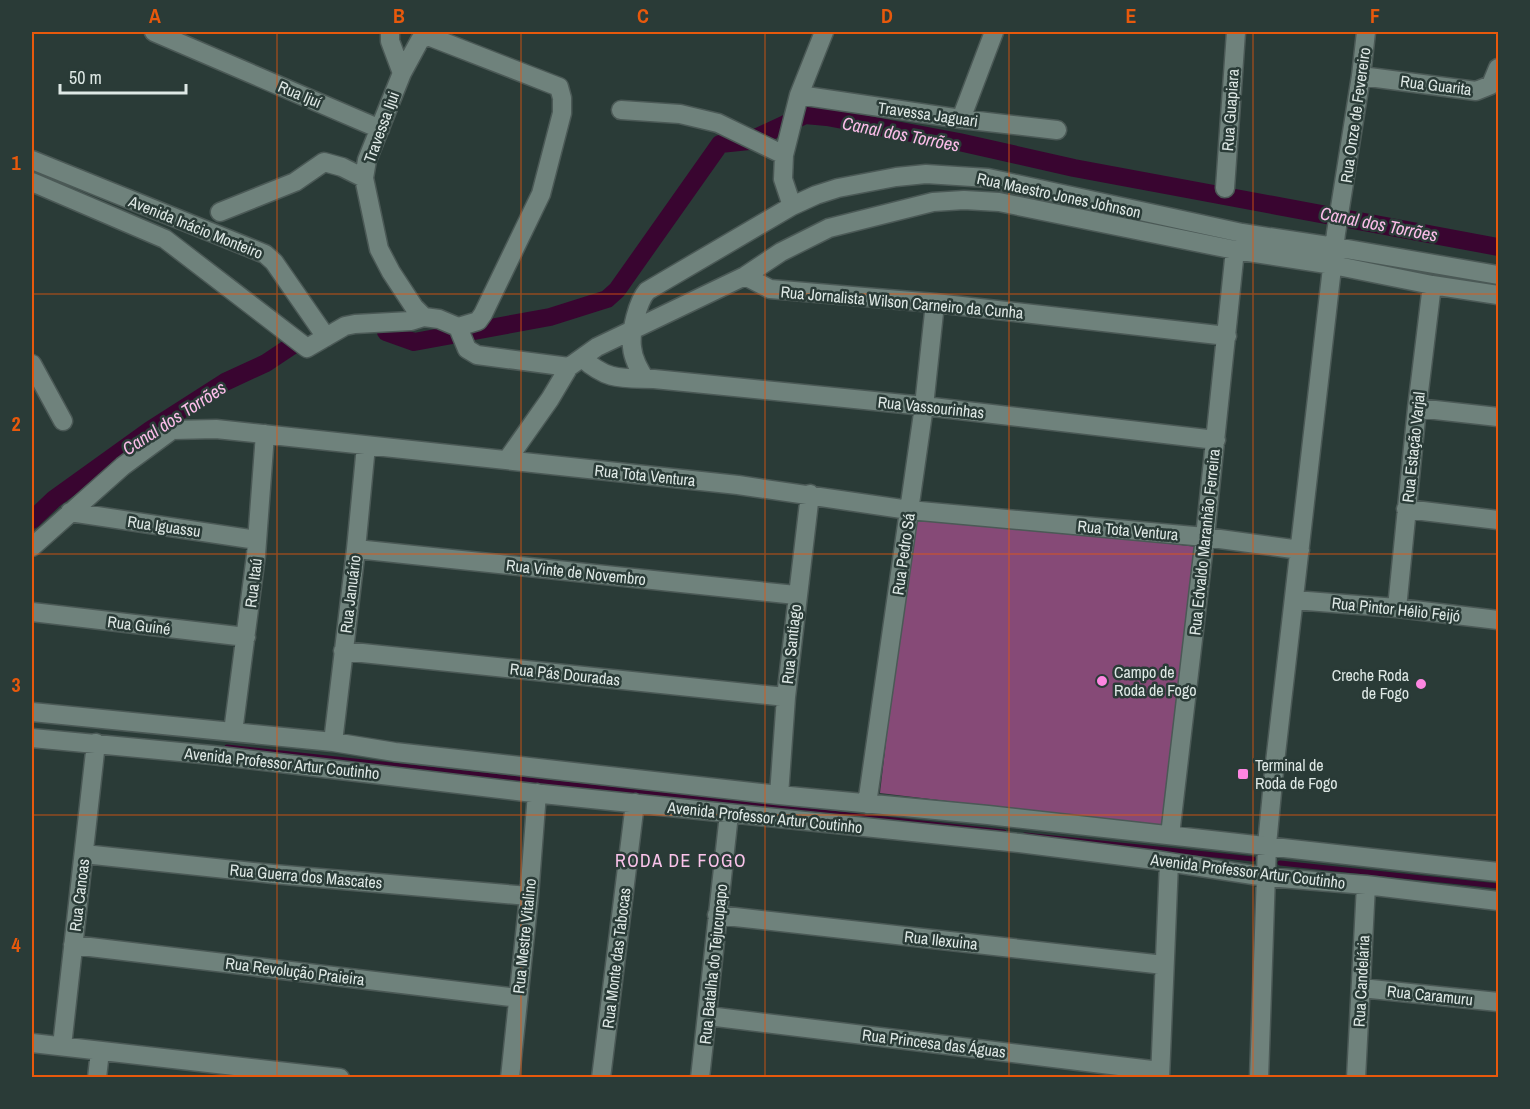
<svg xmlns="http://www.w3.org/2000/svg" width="1530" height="1109" viewBox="0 0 1530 1109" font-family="'Archivo Narrow',sans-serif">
	<rect width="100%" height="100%" fill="#2a3b37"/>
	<!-- green -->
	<path fill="#864a77" d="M913,513L1197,547L1164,827L880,793Z"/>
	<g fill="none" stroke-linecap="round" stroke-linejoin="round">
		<!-- stream -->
		<path stroke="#390530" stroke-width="5" d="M227,747L1004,832
			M1025,835L1253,859
			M1280,863L1498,886"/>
		<!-- canal -->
		<path stroke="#390530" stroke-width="18" d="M386,332L414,342L550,317L607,299L617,290L720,144L749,141L805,115L827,117L959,142L1074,168L1498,247
			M32,520L54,499L150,430L225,382L266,363L293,345"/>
		<defs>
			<path id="minor" d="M154,32L380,129
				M390,32V41L402,73L367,160L364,178L379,249L391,272L414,307L424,317
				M402,73L420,40L428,36L559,87L562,98V113L541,194L483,314L478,321L458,327
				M1361,76L1476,91L1491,85L1498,68
				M799,95L961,119L1057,130
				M621,110L680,114L718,123L784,155
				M961,119L994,32
				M32,160L265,254L274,262L326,337
				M32,182L165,239L307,348L345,326L355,324L411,321L424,317L439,319L458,327
				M1225,188L1236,32
				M792,206L783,179L784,155L799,95L824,32
				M220,212L295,182L324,162L342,167L364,178
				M745,276L770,289L935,303L1227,336
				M458,327L467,349L477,355L569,367
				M582,358C608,381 621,378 654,379L924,406L1216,440
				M32,364L63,421
				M645,379C639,369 633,359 632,347C630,332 638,301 647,291L792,206L816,195L838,188L896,177L926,174L988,178L1242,233L1335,247L1498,275
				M1417,408L1498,417
				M507,460L550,399L569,367L597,347L745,276L781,252L829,228L933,202L964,200L999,202L1235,250L1333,265L1432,285L1498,295
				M1406,509L1498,520
				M70,512L257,540
				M32,547L123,466L172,430L216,429L738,485L909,510L1205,537L1300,550
				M356,549L796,595
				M1294,600L1397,608L1498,620
				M1397,608L1417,408L1432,285
				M32,612L246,637
				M343,651L786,697
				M32,712L333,742L395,752L779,795L988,815L1498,872
				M233,732L256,555L265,434
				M32,738L212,755L533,793L1019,843L1155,860L1266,877L1366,885L1498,901
				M333,742L356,549L366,446
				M779,795L786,697L810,494
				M867,804L924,406L935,303
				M1170,835L1205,537L1235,250
				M84,854L273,874L529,896
				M717,915L1164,965
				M73,945L518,998
				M1361,988L1498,1002
				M708,1016L1160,1071
				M32,1043L340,1078
				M62,1046L96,743
				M97,1078L100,1051
				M510,1078L529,896L537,793
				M601,1078L635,803
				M700,1078L729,814
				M1160,1078L1169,862
				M1259,1078L1267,845L1274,771L1336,233L1361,76L1366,32
				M1356,1078L1366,885"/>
		</defs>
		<!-- minor casing -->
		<use href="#minor" stroke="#4b5956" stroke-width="21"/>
		<!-- minor -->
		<use href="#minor" stroke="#6f827c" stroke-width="18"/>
	</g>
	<!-- grid -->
	<path fill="none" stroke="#e8590c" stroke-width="1.5" stroke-opacity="0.55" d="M277,32V1078M521,32V1078M765,32V1078M1009,32V1078M1253,32V1078M32,294H1498M32,554H1498M32,815H1498"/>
	<!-- markers -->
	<g fill="#fd86e1" stroke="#2a3b37" stroke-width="2">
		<circle cx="1102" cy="681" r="6"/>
		<circle cx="1421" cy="684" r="6"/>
		<rect x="1237" y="768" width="12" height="12" rx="3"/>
	</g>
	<g text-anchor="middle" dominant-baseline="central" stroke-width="5" stroke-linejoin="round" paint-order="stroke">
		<!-- street labels -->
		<g font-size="16" fill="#dee8e5" stroke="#2a3b37">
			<text transform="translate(1436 85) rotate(7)">Rua Guarita</text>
			<text transform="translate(300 94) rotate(23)">Rua Ijuí</text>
			<text transform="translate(1230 110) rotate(-86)">Rua Guapiara</text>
			<text transform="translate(928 114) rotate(8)">Travessa Jaguari</text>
			<text transform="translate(1355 115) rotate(-82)">Rua Onze de Fevereiro</text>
			<text transform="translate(381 127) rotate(-70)">Travessa Ijui</text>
			<text transform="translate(1059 195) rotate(12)">Rua Maestro Jones Johnson</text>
			<text transform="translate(196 227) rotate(22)">Avenida Inácio Monteiro</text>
			<text transform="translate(902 302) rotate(5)">Rua Jornalista Wilson Carneiro da Cunha</text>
			<text transform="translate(931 407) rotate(6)">Rua Vassourinhas</text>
			<text transform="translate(1413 447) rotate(-84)">Rua Estação Varjal</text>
			<text transform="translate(645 475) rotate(6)">Rua Tota Ventura</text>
			<text transform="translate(164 526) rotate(8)">Rua Iguassu</text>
			<text transform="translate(1128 530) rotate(5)">Rua Tota Ventura</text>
			<text transform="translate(1204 542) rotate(-84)">Rua Edvaldo Maranhão Ferreira</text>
			<text transform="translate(903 554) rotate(-82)">Rua Pedro Sá</text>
			<text transform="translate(576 572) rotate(6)">Rua Vinte de Novembro</text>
			<text transform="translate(253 583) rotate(-83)">Rua Itaú</text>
			<text transform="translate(350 594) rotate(-83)">Rua Januário</text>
			<text transform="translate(1396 609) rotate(6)">Rua Pintor Hélio Feijó</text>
			<text transform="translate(139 625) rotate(7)">Rua Guiné</text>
			<text transform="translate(791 644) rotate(-84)">Rua Santiago</text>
			<text transform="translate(565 674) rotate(6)">Rua Pás Douradas</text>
			<text transform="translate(282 763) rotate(6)">Avenida Professor Artur Coutinho</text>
			<text transform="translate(765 817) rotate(6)">Avenida Professor Artur Coutinho</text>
			<text transform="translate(1248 871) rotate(7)">Avenida Professor Artur Coutinho</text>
			<text transform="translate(306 876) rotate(5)">Rua Guerra dos Mascates</text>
			<text transform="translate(79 895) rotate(-83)">Rua Canoas</text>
			<text transform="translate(524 936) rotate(-84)">Rua Mestre Vitalino</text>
			<text transform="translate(941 940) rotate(6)">Rua Ilexuina</text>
			<text transform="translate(616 958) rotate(-83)">Rua Monte das Tabocas</text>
			<text transform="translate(713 964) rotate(-84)">Rua Batalha do Tejucupapo</text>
			<text transform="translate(295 971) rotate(7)">Rua Revolução Praieira</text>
			<text transform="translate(1361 981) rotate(-87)">Rua Candelária</text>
			<text transform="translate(1430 995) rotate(6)">Rua Caramuru</text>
			<text transform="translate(934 1043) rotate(7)">Rua Princesa das Águas</text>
		</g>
		<!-- poi labels -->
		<g font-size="16" fill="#dee8e5" stroke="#2a3b37" text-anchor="start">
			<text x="1114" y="672">Campo de<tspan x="1114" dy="18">Roda de Fogo</tspan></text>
			<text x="1409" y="675" text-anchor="end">Creche Roda<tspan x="1409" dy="18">de Fogo</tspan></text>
			<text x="1255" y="765">Terminal de<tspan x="1255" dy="18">Roda de Fogo</tspan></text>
		</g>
		<!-- water labels -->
		<g font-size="18" font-style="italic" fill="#fbbde9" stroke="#2a3b37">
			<text transform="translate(901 134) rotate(11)">Canal dos Torrões</text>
			<text transform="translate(1379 224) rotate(11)">Canal dos Torrões</text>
			<text transform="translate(174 418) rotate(-33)">Canal dos Torrões</text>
		</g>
		<!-- neighbourhood labels -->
		<g font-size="18" letter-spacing="1.5" fill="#fbc4eb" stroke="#2a3b37">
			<text x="681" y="860">RODA DE FOGO</text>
		</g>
	</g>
	<!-- border -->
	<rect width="1530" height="1109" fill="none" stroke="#2a3b37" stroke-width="66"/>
	<!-- scale -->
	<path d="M60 84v9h126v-9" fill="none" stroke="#dee8e5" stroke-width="3"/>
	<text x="69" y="84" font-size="18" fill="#dee8e5" stroke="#2a3b37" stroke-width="4.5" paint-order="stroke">50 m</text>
	<rect x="33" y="33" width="1464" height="1043" fill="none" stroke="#e8590c" stroke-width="2"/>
	<g font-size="20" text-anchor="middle" font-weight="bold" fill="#e8590c">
		<text x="155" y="23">A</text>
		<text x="399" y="23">B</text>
		<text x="643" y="23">C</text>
		<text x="887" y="23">D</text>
		<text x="1131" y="23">E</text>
		<text x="1375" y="23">F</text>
		<text x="16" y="170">1</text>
		<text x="16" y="431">2</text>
		<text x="16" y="692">3</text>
		<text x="16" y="952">4</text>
	</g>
</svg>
